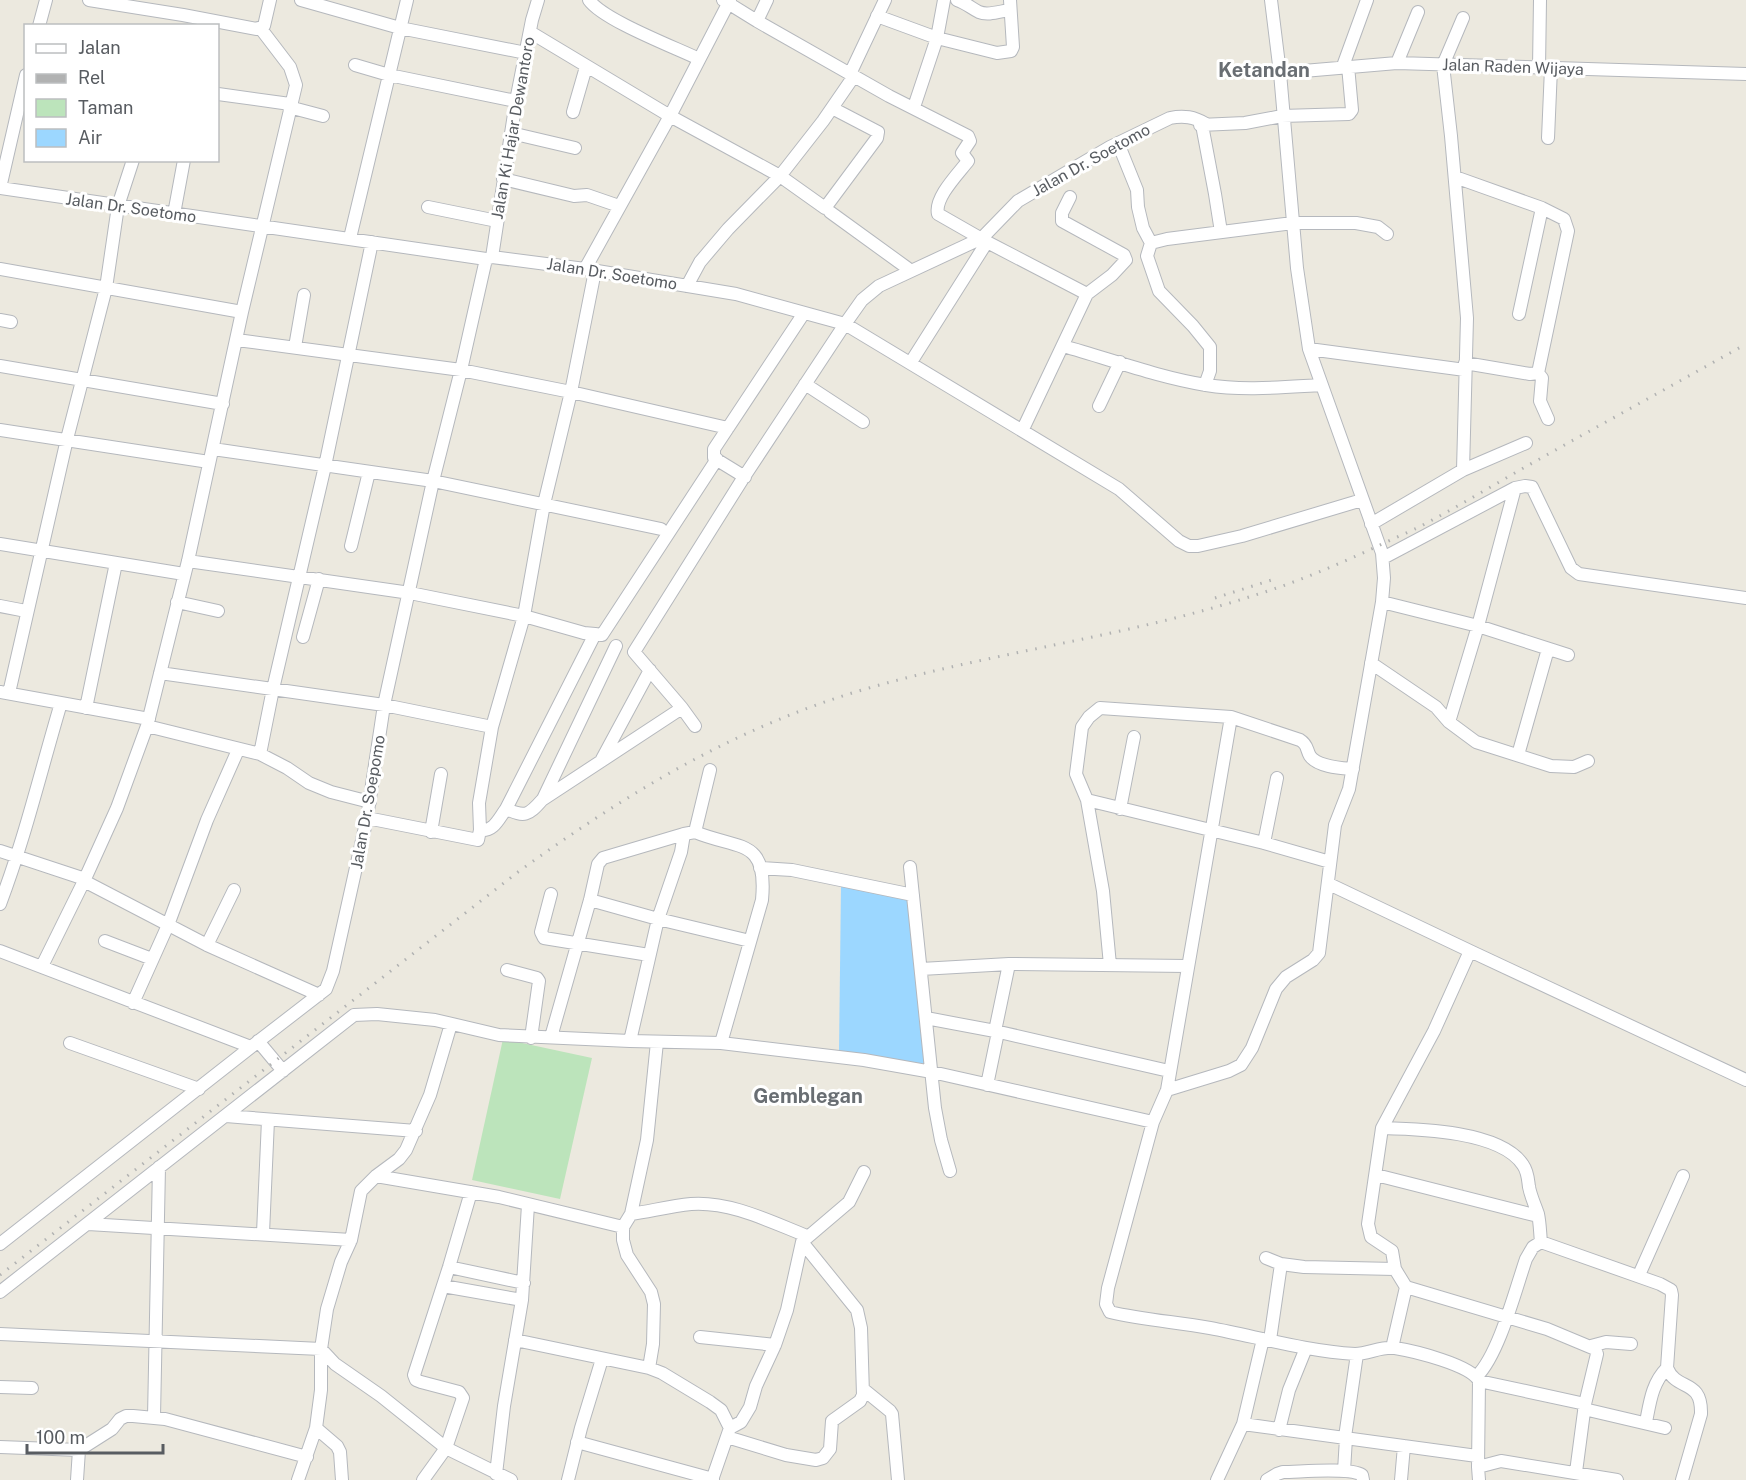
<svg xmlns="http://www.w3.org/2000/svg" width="1746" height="1480" viewBox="0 0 1746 1480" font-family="'Public Sans',sans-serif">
	<rect width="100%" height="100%" fill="#ece9df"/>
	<!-- green -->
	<path fill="#bce4bb" d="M503,1039L592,1058L560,1199L472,1180Z"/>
	<!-- water -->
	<path fill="#9cd7ff" d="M841,886L913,900L927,1064L839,1053Z"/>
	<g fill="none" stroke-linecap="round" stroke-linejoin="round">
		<defs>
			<path id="minor" d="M89,0L183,15L257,29L264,26L270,0
				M301,0L400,28L526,53
				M589,0C603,20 674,47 699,59
				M723,0L757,21L889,96L968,136L970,141L962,153L968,161C958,174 934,198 938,214L987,242L1087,294
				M957,0C966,3 971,8 979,12C988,16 1001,11 1010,10
				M1271,0L1280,73L1297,268L1309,349L1382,553L1384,578L1382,602L1349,789L1335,825L1319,953L1313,960L1286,977L1276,989L1252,1048L1241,1065L1229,1071L1167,1090L1153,1122L1108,1288L1106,1304L1110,1312C1143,1320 1177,1322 1210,1328C1258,1337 1306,1351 1355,1354C1368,1354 1382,1346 1395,1348C1414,1351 1471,1365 1479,1381L1478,1467
				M877,16L937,38L997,53L1011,51L1013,47L1010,0
				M1463,18L1443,65L1451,136L1467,318L1463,470
				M757,21L767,0
				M39,26L46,0
				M530,32L670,116L780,176L825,208L877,138L878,132L832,108
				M1397,63L1418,12
				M355,65L389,75L516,101
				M1343,66L1367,0
				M1539,68L1540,0
				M1280,73L1397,63L1746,74
				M850,74L885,0
				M218,94L290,104
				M289,107L323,116
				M914,107L937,38L944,0
				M573,112L586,67
				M1200,125L1245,123L1282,116L1349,114L1352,110L1348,66
				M1202,125L1215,194L1221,232
				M511,133L575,148
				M1548,138L1551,68
				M1118,143L1137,190L1138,207L1143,228L1151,243
				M1455,177L1542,208L1564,219L1568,231L1538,373L1530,374L1465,363
				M503,179L574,196L587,195L619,206
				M0,188L486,259L492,257L585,269L736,294L845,324L862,300L879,286L982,238L1018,201L1110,147L1170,118C1184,115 1194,117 1206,124
				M0,188L26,75
				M428,207L497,221
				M830,212L910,270
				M174,214L184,160
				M350,238L407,0
				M492,257L516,101L532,20L538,0
				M0,269L242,312
				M585,269L670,116L730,0
				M687,286L700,262L728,229L780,176L823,121L854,76
				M1519,314L1542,208
				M0,320L11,322
				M237,340L461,370L571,392L728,428
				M1063,346C1110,359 1157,377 1206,385C1243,391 1284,387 1321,385
				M295,347L304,295
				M1309,349L1465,370
				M911,362L987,242
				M0,366L223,404
				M1538,373L1542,378L1540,401L1548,419
				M805,384L863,422
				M1205,385L1210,371V347L1193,326L1159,291L1147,256L1151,243L1167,239L1293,223H1356L1378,227L1387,234
				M1099,406L1120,362
				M1023,429L1087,294L1112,275L1126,260L1124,255L1062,221V213L1070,197
				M0,430L209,462
				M213,449L433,481L661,529
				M745,477L714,458V449L804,313
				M1371,524L1463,470L1526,443
				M0,544L184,574
				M351,546L369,472
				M1383,558L1515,488L1525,486L1532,487L1571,568L1579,574L1746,598
				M188,561L410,593L524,616L584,633L595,634
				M177,602L218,611
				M1382,602L1478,626L1568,655
				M0,606L26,611
				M303,637L319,579
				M1371,663L1436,707L1449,722L1476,742L1551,766L1574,767L1588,761
				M160,673L384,705L492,727
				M0,692L149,719
				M9,693L67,439L106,288L118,206L133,160
				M86,708L116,563
				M1449,722L1478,626L1515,488
				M147,726L260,754L287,768L309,783L331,792L370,802
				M695,726L682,708L634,652L742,480L845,324L1119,489L1179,541L1189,546H1198L1242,536L1362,500
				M260,754L273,689L325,466L372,242
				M1518,755L1548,649
				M602,759L650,670
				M543,799L616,646
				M1087,800L1103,891L1110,965
				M506,809C525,817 528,816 542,800L682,708
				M1120,809L1134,737
				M367,818L478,840L480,830C494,832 499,818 506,809L595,634L602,635L717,459
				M480,830L479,803L492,727L524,616L544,504L571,392L595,271
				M431,832L441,774
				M695,832C738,850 768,837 762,900L721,1043
				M1264,843L1277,778
				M0,851L85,879
				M1330,862L1264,843L1087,800L1076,774L1082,727L1089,717L1100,708L1231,717L1300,740C1308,745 1306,749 1310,756C1318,767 1341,768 1353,769
				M910,867L935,1108L941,1140L950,1171
				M760,868L792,870L913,895
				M84,881L207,945L319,995
				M1329,884L1470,951L1434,1031L1382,1128L1368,1224L1371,1237L1392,1251L1395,1269L1406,1287L1392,1348
				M551,894L541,932L544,938L649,955
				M590,900L658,919L750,941
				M0,904C25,838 41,770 61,703
				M105,941L152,959
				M207,945L234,890
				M0,951L251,1047L326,989L333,971L367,818L384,705L433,481L461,370L486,259
				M1470,951L1746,1080
				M42,966L84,881L117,808L147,726L188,561L242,312L296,85L290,67L261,29
				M921,969L1009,964L1187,966
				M507,970L537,978L539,981L531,1038
				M133,1003L168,925L207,820L238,750
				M926,1018L995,1031L1169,1071
				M995,1031L1009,964
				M551,1037L590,900L598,864L603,858L684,834
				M258,1041L283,1071
				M630,1041L721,1043L864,1060L932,1072L1153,1122
				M657,1042L647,1140L631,1214L623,1227V1240L627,1255L651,1292L654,1304L653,1344L649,1368L662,1373L710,1402L721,1410L730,1428L712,1480
				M70,1043L199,1089
				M987,1085L998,1032
				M1167,1090L1231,717
				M226,1116L416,1131
				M1382,1128C1419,1129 1501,1131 1523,1165C1528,1172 1528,1180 1529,1187C1531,1197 1535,1205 1538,1214C1540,1223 1540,1233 1541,1242
				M1376,1175L1538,1216
				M376,1176L499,1197L623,1227
				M631,1214C651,1211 671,1206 691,1204C730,1201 771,1222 807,1236
				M88,1224L351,1240
				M263,1233L268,1120
				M0,1244L251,1047
				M1266,1258L1281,1264
				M449,1267L524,1283
				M1639,1275L1683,1176
				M443,1286L522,1300
				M1406,1287L1547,1329L1595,1349L1597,1354L1585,1404L1576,1472
				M0,1292L354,1015L377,1014L435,1020L499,1035L630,1041L658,919L681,852L684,834L695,832L710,770
				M0,1334L321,1349L335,1364L381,1396L446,1448L511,1480
				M700,1337L775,1345
				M1263,1339L1243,1424L1477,1456
				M515,1340L649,1368
				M1270,1340L1281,1264L1304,1267L1395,1269
				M1591,1346L1606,1342L1631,1344
				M1477,1376C1499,1354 1515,1291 1526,1259L1533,1247L1541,1242L1660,1284L1671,1290L1672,1295L1667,1368C1677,1392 1702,1378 1701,1414L1682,1480
				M1479,1381L1585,1404
				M0,1387L32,1388
				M863,1389L890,1411L892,1414L898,1480
				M1584,1409L1665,1428
				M154,1417L159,1167
				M1646,1422C1650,1402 1652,1383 1667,1368
				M316,1428L337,1446L340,1452L342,1480
				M730,1428L741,1422L750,1407L756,1386L775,1345L787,1310L802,1242L849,1202L864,1172
				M1279,1430L1289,1390L1306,1348
				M727,1437L786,1455L816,1460L823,1458L830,1449L832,1421L860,1401L863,1395L861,1328L857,1310L802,1242
				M1345,1437L1357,1354
				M577,1442L713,1479
				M0,1447L79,1450L112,1429L120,1419L126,1416H133L165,1419L307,1457
				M1344,1471L1346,1438
				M496,1474L504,1406L522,1300L528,1205
				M77,1480L79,1450
				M298,1480L316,1428L321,1390V1349L327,1309L341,1262L351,1240L361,1191L376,1176L399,1159L406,1150L430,1095L451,1024
				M423,1480L446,1448L463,1398L459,1392L421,1382L416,1380L414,1375L449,1267L471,1192
				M568,1480L581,1428L602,1359
				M1217,1480L1243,1424
				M1267,1480L1277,1474L1283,1472C1300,1472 1349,1467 1362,1475L1363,1480
				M1401,1480L1404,1446
				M1479,1480L1478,1467L1501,1461L1617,1480"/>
		</defs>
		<!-- minor casing -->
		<use href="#minor" stroke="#b5b8bd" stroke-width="14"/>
		<!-- minor -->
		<use href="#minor" stroke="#fff" stroke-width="12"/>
		<!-- rail -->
		<path stroke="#b1b2b2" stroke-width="3" stroke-dasharray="1.5 8" stroke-linecap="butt" d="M1215,598L1278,578
			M0,1275L518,872C630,791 742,723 876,686C1000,651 1129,636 1252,596C1295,583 1337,565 1378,546C1392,539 1407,533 1421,526C1457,507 1492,486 1527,466C1600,425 1673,385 1746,344"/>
	</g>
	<g text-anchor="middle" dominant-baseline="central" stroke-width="6" stroke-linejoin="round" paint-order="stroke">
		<!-- street labels -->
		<g font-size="16" fill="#585c61" stroke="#fff">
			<text transform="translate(1513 67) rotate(2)">Jalan Raden Wijaya</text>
			<text transform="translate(513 128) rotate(-80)">Jalan Ki Hajar Dewantoro</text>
			<text transform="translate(1091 160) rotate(-29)">Jalan Dr. Soetomo</text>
			<text transform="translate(131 208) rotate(8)">Jalan Dr. Soetomo</text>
			<text transform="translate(612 274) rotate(9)">Jalan Dr. Soetomo</text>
			<text transform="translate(368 802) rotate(-80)">Jalan Dr. Soepomo</text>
		</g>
		<!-- quarter labels -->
		<g font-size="20" font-weight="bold" fill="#696e73" stroke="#fff">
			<text x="1264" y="70">Ketandan</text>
			<text x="808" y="1096">Gemblegan</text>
		</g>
	</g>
	<!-- legend -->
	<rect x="24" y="24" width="195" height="138" fill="#ffffff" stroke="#bcbec0" stroke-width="1.5"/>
	<rect x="36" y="44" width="30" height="9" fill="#ffffff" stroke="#bcbec0" stroke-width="1.5"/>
	<text x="78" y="54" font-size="18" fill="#585c61">Jalan</text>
	<rect x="36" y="74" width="30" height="9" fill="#b1b2b2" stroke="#bcbec0" stroke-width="1.5"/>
	<text x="78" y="84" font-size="18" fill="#585c61">Rel</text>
	<rect x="36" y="99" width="30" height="18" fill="#bce4bb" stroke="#bcbec0" stroke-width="1.5"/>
	<text x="78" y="114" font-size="18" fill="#585c61">Taman</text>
	<rect x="36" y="129" width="30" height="18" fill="#9cd7ff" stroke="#bcbec0" stroke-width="1.5"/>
	<text x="78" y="144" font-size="18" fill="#585c61">Air</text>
	<!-- scale -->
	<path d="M27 1444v9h136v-9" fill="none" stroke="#585c61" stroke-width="3"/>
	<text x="36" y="1444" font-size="18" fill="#585c61" stroke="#ffffff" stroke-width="4.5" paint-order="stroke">100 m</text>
</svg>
